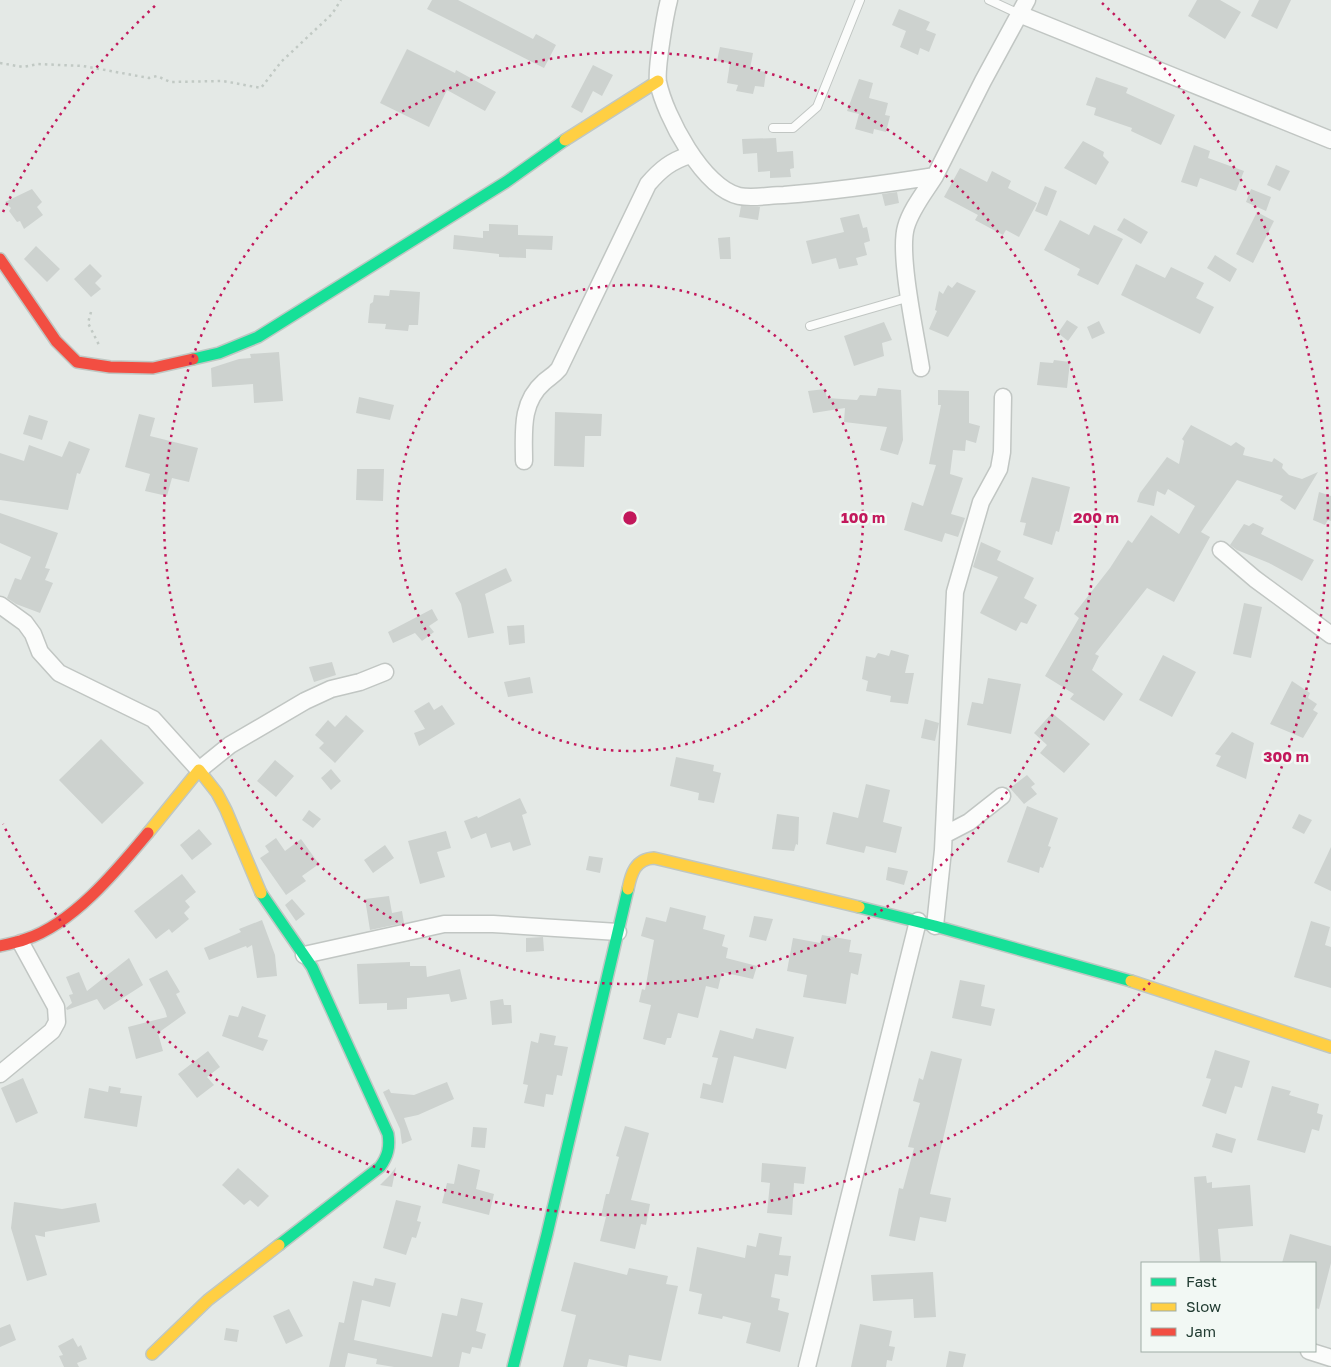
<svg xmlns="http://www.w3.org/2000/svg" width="1331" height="1367" viewBox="0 0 1331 1367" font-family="'Golos Text',sans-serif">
	<rect width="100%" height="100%" fill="#e4e9e6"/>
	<!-- building -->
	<path fill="#cdd2cf" d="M432,0H458L533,39L536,34L556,45L544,68L427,9Z
		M1197,0H1220L1241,12L1225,39L1188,16Z
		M1259,0H1291L1277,29L1251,16Z
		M899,9L930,22L926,30L936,34L929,52L920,48L918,55L900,47L906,31L892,25Z
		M720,47L753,53L750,69L766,72L764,87L755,86L753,94L736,91L738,85L727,83L730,63L717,61Z
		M407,49L455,73L456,70L496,92L485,111L447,90L429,127L380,103Z
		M593,65L613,75L602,96L593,91L582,113L571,107Z
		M1096,77L1128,88L1126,93L1175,115L1161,145L1131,131L1132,128L1094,115L1096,108L1086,105Z
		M859,79L873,83L869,98L888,103L885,115L890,116L886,132L874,129L873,134L855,129L859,114L847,111Z
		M776,138L777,152L793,151L794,168L790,169L791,177L770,178V171L758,172L757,153L743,154L742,139Z
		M1083,141L1104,152L1103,156L1109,162L1096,185L1064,168Z
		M1194,145L1210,151L1208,158L1244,171L1236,191L1200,178L1197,187L1181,182Z
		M1276,165L1290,171L1280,191L1267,185Z
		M960,168L987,182L992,171L1011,181L1008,188L1037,203L1019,237L1006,230L1003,235L975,220L978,215L944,197Z
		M1045,186L1057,191L1047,216L1035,211Z
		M32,189L42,202L37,207L43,215L24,229L20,221L17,222L9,211L11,208L5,202Z
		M1251,189L1271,197L1266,211L1246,202Z
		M897,192L899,203L885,206L882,194Z
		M741,206L760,207L758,220L739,217Z
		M1257,212L1274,221L1253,263L1236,254Z
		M859,214L863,228L867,227L870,241L864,243L867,255L856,258L858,265L839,269L836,258L812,264L806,241L844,232L840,218Z
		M1124,218L1148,232L1141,244L1117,230Z
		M1060,220L1089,235L1094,225L1123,239L1098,285L1077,275L1080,269L1044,250Z
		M489,224L518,225V235L553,236L552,250L526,249V258L499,257V254L453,249L454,235L483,238V231H489Z
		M730,237L731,259H720L718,238Z
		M36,246L60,269L47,282L24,259Z
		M1215,255L1237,269L1230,282L1207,268Z
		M90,264L102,276L95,283L101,289L91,297L74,279Z
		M1136,264L1165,278L1171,267L1204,283L1196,298L1214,307L1200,334L1121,295Z
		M957,282L976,291L948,337L929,329L937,311L935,310L939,291L943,294L948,285L952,288Z
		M390,290L420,292L418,325H409L408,331L385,329L386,324L368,323L370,304L373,302L374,295L389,296Z
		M1067,320L1078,327L1068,341L1058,333Z
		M1099,321L1105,333L1092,339L1087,327Z
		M884,322L892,340L882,343L884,356L854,366L844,336Z
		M279,352L283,401L254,403L253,384L212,387L211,368L239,359L251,358L250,354Z
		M1054,360L1070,362L1067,388L1037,385L1040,362L1053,363Z
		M878,388L901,390L903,440L898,455L880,450L887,427L844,422L845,408L813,413L808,391L825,389L827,398L857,400L860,395L876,396Z
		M938,390L969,391V423L980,426L976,443L966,440L965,451L953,450L950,474L963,478L951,514L965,518L958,537L945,533L942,542L904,530L912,502L923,506L936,465L929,464L941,405H938Z
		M359,397L394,405L390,420L356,413Z
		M555,412L602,414L601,436H585L584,467L554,466Z
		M139,414L155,418L150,436L198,448L189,482L172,478L167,496L145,491L150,474L125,467Z
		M29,415L48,421L42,440L23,434Z
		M1191,425L1231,446L1236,442L1245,448L1243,455L1272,462L1274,458L1283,464L1282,468L1289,475L1302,479L1318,472L1295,510L1280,500L1283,496L1237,480L1201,532L1210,537L1174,602L1147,588L1095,654L1099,656L1092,670L1123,694L1104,721L1070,699L1074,694L1045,676L1079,618L1074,614L1110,568L1128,540L1132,543L1151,515L1179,534L1195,506L1168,489L1165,495L1157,491L1154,506L1137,502L1140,493L1167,457L1179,464L1184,441L1182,439Z
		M69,441L90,449L80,474L77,473L68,510L0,500V453L24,461L29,445L62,457Z
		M357,469H384L383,501L356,500Z
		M1032,477L1070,487L1059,532L1056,531L1052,545L1023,535L1026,523L1020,522Z
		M1319,492L1331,496V521L1328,520L1325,525L1313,520Z
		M0,513L58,533L45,568L50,569L45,580L53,583L40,613L16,604L7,598L15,578L21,580L31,557L0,543Z
		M1253,523L1264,528L1261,534L1314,560L1302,581L1269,563L1237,550L1230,545L1244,524L1249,526Z
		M981,542L1001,551L997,560L1034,578L1024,598L1037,605L1027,624L1021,622L1016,631L980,613L998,577L973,567Z
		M506,568L512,581L485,594L494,633L468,638L461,604L455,593Z
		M1244,603L1262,607L1251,658L1233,654Z
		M432,609L438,620L429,626L434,632L422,641L415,633L393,643L388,632Z
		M524,625L525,643L509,645L507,626Z
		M891,650L909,655L905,673H914L908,704L890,702L891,696L866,691L868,681L862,679L866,656L875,658L878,653L889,656Z
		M1163,655L1196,672L1172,717L1139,700Z
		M332,662L336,675L314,682L309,667Z
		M530,677L533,693L508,697L504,682Z
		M988,678L1021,684L1011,734L967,725L972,702L983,704Z
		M1292,681L1310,693L1308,698L1317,704L1313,710L1318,713L1303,738L1270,724Z
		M429,702L434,710L442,705L455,724L419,746L414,733L425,729L414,711Z
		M1052,713L1090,744L1064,773L1040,753L1047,745L1034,733Z
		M346,715L364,731L335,763L319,748L324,743L315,735L328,720L335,727Z
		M925,719L939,723L935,741L921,738Z
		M1232,732L1254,743L1246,779L1216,766L1221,756L1215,754Z
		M101,739L144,783L102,824L59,780Z
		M676,757L714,765L713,771L721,773L714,803L698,800L699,793L670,786Z
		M275,760L294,776L276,797L257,781Z
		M331,769L341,781L331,790L321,778Z
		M1027,775L1035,784L1031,787L1037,794L1024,804L1010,788Z
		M866,784L890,790L883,822L902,827L896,853L866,846L864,853L826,844L833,812L858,818Z
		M520,798L527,813L522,815L531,845L513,851L510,842L491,848L486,833L471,839L464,821L477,816L478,818Z
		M1027,806L1058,818L1048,846L1051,847L1043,868L1040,867L1039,873L1007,862Z
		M309,810L321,819L313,828L302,820Z
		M777,814L799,817L798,845L796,844L794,851L772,849Z
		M1299,814L1312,820L1304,834L1292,828Z
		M199,829L212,844L192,860L180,845Z
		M446,831L451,848L437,852L445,877L420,884L408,841Z
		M276,838L285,851L301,839L319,864L302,876L306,881L286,895L260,858L269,852L265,846Z
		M385,845L394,858L373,873L364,860Z
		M1331,847V891L1314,883Z
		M589,856L603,858L600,873L586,870Z
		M888,867L908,871L904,885L886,880Z
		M182,874L196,892L185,901L190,907L184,913L189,919L172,933L169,929L156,939L134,911Z
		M389,896L392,913L402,911L404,923L370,930L365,899Z
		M292,899L305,914L296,921L285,905Z
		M670,907L706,916L703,929L725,935L722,946L728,948L726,958L757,966L753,979L722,972L718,989L706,986L698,1018L678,1013L671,1038H667L665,1045L643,1039L651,1005L639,1002L642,989L645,990L654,940L641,936L646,917L666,922Z
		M754,916L773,919L766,941L749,937Z
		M262,920L275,955L277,976L257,978L252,945L247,948L246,946L209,960L204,948L241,932L239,929Z
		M1311,921L1330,927L1325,945L1331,947V988L1294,977Z
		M822,935L851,940L849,952L862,954L858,975L851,973L846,1004L803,997L807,975L787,971L793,938L820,943Z
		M543,937L544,951L526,952V938Z
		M129,958L143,985L104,1010L97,999L67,1010L66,1008L72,1003L69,995L73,994L66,977L79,972L87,991Z
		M410,962V966H426L427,977L460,969L467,999L451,1002L449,994L407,998V1009L387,1010V1003L359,1004L357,964Z
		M167,970L180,992L176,994L186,1013L158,1033L163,1051L136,1059L128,1027L167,1017L165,1010L149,979Z
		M960,980L985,985L981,1006L995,1009L991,1026L952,1018Z
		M503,999L504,1005H511L512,1023L492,1025L490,1001Z
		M242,1006L266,1015L258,1037L268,1040L263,1051L222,1036L229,1015L238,1017Z
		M756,1028L794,1037L786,1069L734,1056L723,1103L700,1098L703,1083L711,1085L718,1058L712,1057L720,1030L753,1039Z
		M540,1033L556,1036L554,1045L568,1047L562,1076L557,1075L553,1095L546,1094L544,1107L524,1103L528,1085L523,1084L531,1041L538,1043Z
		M1215,1050L1250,1061L1242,1088L1235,1086L1226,1114L1202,1106L1211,1079L1206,1078Z
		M208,1051L220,1067L207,1077L214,1085L197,1098L178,1074Z
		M931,1051L962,1059L930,1194L951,1198L946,1222L920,1217L915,1241L889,1236L899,1188L903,1189L914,1148L908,1147L920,1103L913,1101L919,1078L923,1080Z
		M23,1078L38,1113L16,1123L1,1088Z
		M447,1082L454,1099L418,1115L404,1118L412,1140L402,1144L400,1129L383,1092L389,1089L391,1093L414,1095Z
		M109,1086L121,1088L120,1093L142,1096L137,1127L84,1118L89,1088L108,1092Z
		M1272,1086L1291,1091L1289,1095L1319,1104L1317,1113L1323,1115L1319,1131L1312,1129L1305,1153L1257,1140Z
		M625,1126L649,1133L631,1200L650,1204L646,1225L641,1224L635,1249L600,1241L606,1217L601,1216L606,1194H609L619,1157L616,1156Z
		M473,1127L487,1128L485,1148L471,1147Z
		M1216,1133L1236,1139L1232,1153L1212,1147Z
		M762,1163L806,1167L804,1184L794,1183L792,1215L767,1213L770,1183L761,1182Z
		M458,1164L480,1170L476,1189L494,1194L489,1215L442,1203L447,1183L454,1184Z
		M396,1167L392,1187L380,1185L390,1175Z
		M238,1168L269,1196L258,1207L250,1200L244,1205L222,1185Z
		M1206,1176L1207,1183L1212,1182V1188L1250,1185L1253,1226L1218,1229L1221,1263H1200L1194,1177Z
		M396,1200L421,1206L417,1221L421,1222L416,1238L412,1237L406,1255L383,1248Z
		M14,1202L62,1209L96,1203L100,1222L45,1232V1237L35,1235L47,1275L27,1281L11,1228Z
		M759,1233L782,1237L779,1255L791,1256L788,1276L775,1274L771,1297L780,1299L778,1310L789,1313L780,1352L746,1343L751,1323L723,1316L722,1319L698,1314L702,1294L689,1291L697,1247L745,1258L747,1245L756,1247Z
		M1290,1234L1331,1246V1263L1319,1309L1315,1308V1263H1282Z
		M574,1262L627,1275L629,1268L668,1276L666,1284L678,1286L661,1361L629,1355L627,1367L589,1359L587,1367H563L576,1315L561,1311Z
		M933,1272L936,1317L914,1318L913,1299L873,1301L871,1275Z
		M375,1278L396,1283L390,1307L362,1300L354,1340L432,1357L442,1313L457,1316L461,1298L483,1303L476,1331L486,1334L482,1349L472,1347L470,1354L462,1352L459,1367H394L376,1364L377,1359L348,1353L345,1367H329L339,1322L344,1323L353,1281L373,1286Z
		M289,1309L303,1336L286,1344L273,1316Z
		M10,1324L16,1340L0,1347V1328Z
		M860,1324L892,1331L889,1346L895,1347L892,1361L887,1360L886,1367H851Z
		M226,1328L239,1330L237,1342L224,1340Z
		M73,1338L78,1347L81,1345L87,1359L77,1363L79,1367H64L59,1356L63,1355L58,1346Z
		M949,1351L966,1354L963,1367H946Z"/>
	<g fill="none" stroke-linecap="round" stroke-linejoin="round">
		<defs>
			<path id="lane" d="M989,0L1019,14
				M773,128H793L817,107L860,0
				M810,326L910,297"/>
			<path id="street" d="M669,0C665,15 656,69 658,82C665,116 703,188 739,196C753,199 770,195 784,195C835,191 885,184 935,176L983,81L1027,0
				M1019,14L1331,140
				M921,368C916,336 898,254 906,227C911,209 925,192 935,176
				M524,461C524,432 520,403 544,382C550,377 554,375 559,369L648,184C661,169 671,161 690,155
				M1221,550L1255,579L1331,635
				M0,605L25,623L33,634L40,652L59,673L153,719L199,770L230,745L305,701L331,689L360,682L385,672
				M944,835L969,822L1002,796
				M935,926L943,850L955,592L981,502L999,469L1002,452L1003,397
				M304,955L444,924H493L618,932
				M0,1074L52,1031L57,1022L56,1007L21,943
				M1309,1351L1331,1358
				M807,1367L918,921"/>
			<path id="fast" d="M193,359L219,353L258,337L506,182L565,140
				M261,893L312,967L388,1134C390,1147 388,1156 380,1167L279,1245
				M859,907L935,926L1131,981
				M513,1367L547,1234L628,889"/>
			<path id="slow" d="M565,140L658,81
				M148,833L199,770L217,793L226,810L261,893
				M628,889C631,874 635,859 654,858L859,907
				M1131,981L1331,1047
				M152,1354L208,1300L279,1245"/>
			<path id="jam" d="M0,259L56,341L77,362L110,367L153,368L193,359
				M0,946C9,944 18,942 26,939C73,924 118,869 148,833"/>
		</defs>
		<!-- lane casing -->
		<use href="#lane" stroke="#c1c6c3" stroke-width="10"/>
		<!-- street casing -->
		<use href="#street" stroke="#c1c6c3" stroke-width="19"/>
		<!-- fast casing -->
		<use href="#fast" stroke="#bfc7c3" stroke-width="14"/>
		<!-- slow casing -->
		<use href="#slow" stroke="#bfc7c3" stroke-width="14"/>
		<!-- jam casing -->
		<use href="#jam" stroke="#bfc7c3" stroke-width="14"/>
		<!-- path -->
		<path stroke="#c1c9c4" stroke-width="2.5" stroke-dasharray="2.5 4" stroke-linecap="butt" d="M0,63L23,67L38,64L83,66L149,78L157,76L170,82L223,81L261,88L281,62L332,14L341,0
			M91,312L88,323L100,347"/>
		<!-- lane -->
		<use href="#lane" stroke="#fbfcfb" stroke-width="8"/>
		<!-- street -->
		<use href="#street" stroke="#fbfcfb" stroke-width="16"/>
		<!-- fast -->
		<use href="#fast" stroke="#16e098" stroke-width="11"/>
		<!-- slow -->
		<use href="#slow" stroke="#ffcf43" stroke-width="11"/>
		<!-- jam -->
		<use href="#jam" stroke="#f24e42" stroke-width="11"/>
	</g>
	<!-- distance rings -->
	<g fill="none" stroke="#c2185b" stroke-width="2.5" stroke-dasharray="2.5 5">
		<circle cx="630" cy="518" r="233"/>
		<circle cx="630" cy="518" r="466"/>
		<path d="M3 212A698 698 0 0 1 158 3M1102 3A698 698 0 1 1 3 824"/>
	</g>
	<circle cx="630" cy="518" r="8" fill="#c2185b" stroke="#f2f8f4" stroke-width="2.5"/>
	<g font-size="15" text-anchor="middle" font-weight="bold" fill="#c2185b" stroke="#f2f8f4" stroke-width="5" stroke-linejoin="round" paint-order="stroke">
		<text x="863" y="523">100 m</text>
		<text x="1096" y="523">200 m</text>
		<text x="1286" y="762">300 m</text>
	</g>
	<!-- legend -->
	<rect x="1141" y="1262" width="175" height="90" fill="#f2f8f4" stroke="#9fada6"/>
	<rect x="1151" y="1278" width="25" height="8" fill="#16e098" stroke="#9fada6"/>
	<text x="1186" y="1287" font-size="15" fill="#223c32">Fast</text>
	<rect x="1151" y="1303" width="25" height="8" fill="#ffcf43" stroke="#9fada6"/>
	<text x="1186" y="1312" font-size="15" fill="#223c32">Slow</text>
	<rect x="1151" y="1328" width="25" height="8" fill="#f24e42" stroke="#9fada6"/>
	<text x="1186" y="1337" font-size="15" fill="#223c32">Jam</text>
</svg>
